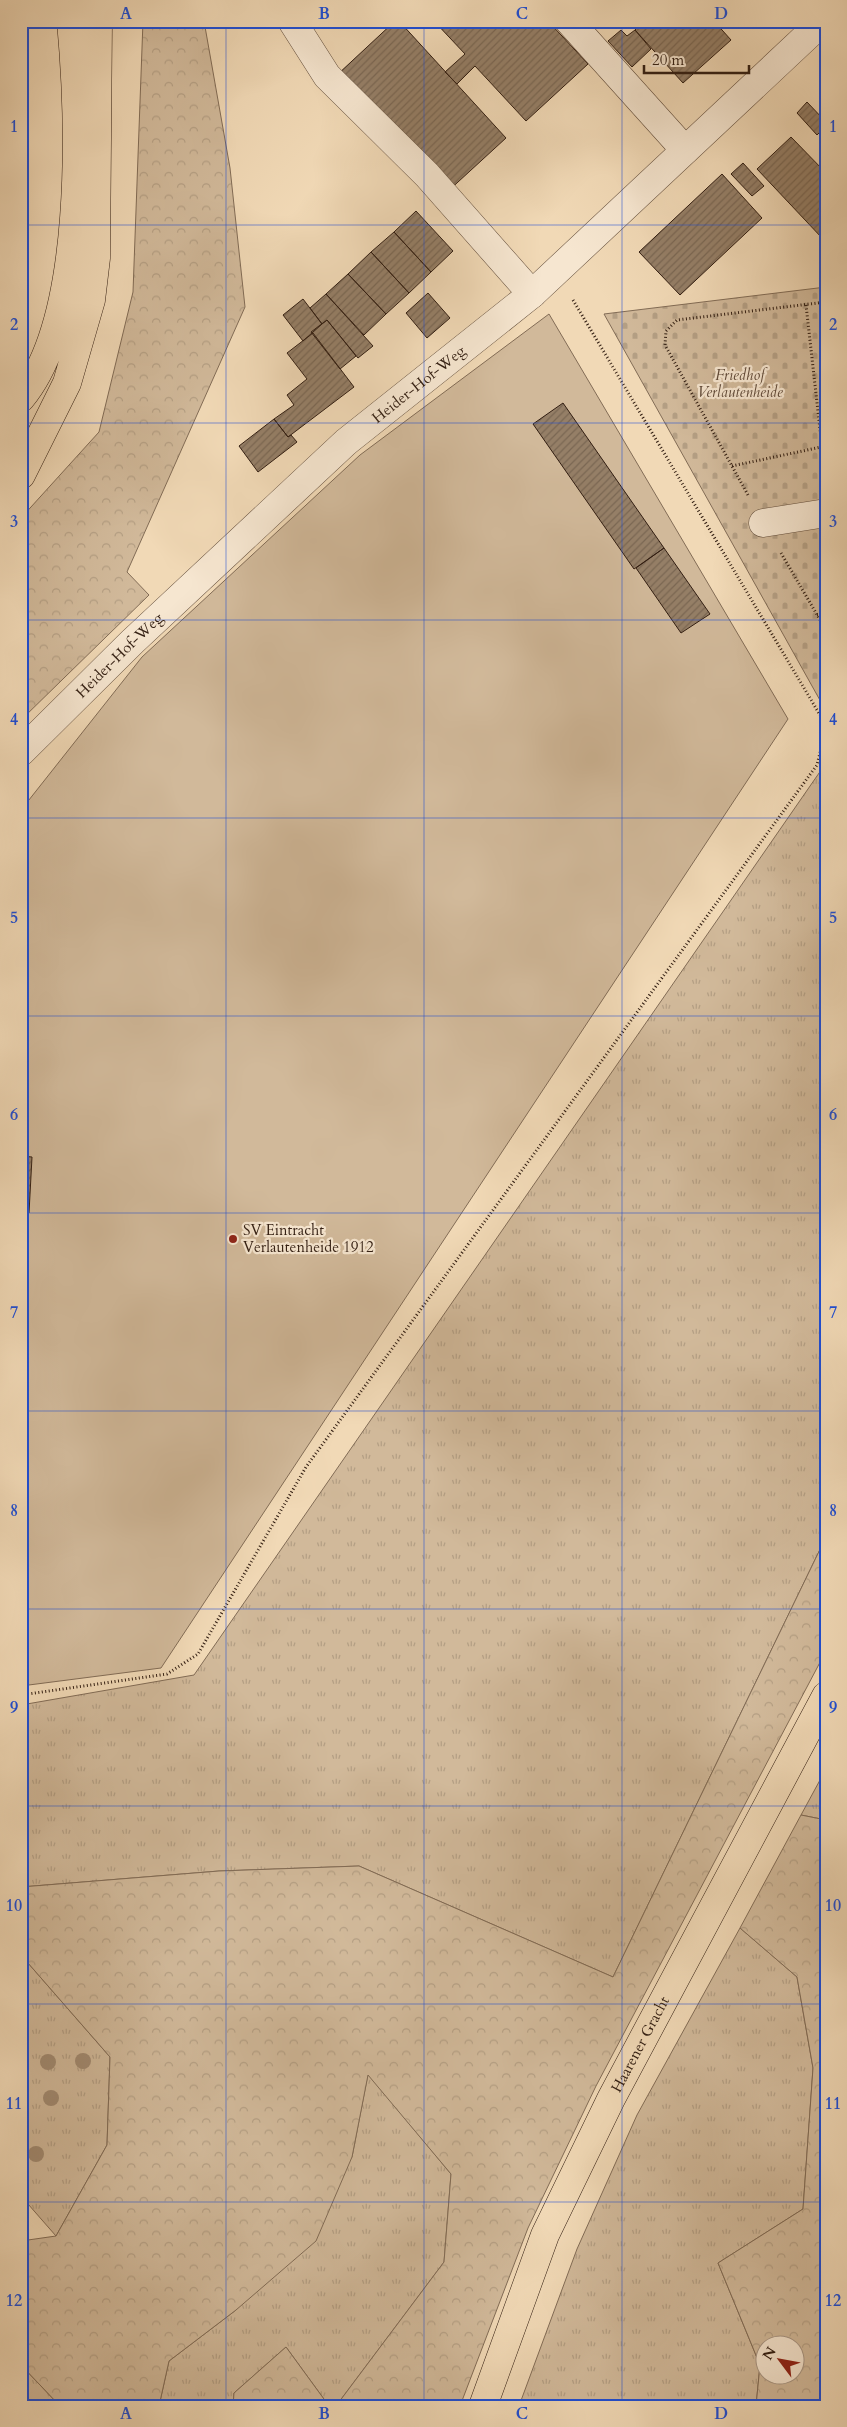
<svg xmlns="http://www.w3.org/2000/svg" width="847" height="2427" viewBox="0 0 847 2427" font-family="Cardo,serif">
	<defs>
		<pattern id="grass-tufts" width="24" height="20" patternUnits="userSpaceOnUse" patternTransform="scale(1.25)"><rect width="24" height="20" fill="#d1b99a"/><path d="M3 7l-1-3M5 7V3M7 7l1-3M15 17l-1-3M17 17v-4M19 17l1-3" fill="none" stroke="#b49f84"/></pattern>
		<pattern id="forest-crowns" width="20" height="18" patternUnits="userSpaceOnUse" patternTransform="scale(1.25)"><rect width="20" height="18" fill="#d1b99a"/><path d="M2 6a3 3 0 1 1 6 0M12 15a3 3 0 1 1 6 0" fill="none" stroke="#b49f84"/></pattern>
		<pattern id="cemetery-stones" width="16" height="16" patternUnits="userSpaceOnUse" patternTransform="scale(1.25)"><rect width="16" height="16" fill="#d1b99a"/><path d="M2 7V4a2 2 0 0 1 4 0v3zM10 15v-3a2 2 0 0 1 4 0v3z" fill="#b49f84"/></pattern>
		<pattern id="building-hatch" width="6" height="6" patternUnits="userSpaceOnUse" patternTransform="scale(1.25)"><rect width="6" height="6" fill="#957f67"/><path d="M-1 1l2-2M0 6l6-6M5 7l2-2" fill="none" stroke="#7a6753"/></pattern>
	</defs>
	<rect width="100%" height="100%" fill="#f1d9b6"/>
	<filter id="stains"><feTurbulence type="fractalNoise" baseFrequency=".004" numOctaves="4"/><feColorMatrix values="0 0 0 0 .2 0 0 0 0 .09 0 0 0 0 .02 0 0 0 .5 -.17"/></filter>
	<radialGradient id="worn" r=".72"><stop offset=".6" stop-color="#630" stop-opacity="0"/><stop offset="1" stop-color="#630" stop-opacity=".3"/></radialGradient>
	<!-- grass -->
	<path fill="url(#grass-tufts)" stroke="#826c56" d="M826,763V1537L613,1977L359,1866L219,1871L21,1887V1705L194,1675Z
		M826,1769V1820L801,1815Z
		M740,1928L797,1977L813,2068L803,2209L718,2263L760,2365L756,2406H519L577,2249L637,2115Z
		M21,1955L110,2057L107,2145L56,2236L21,2196Z
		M368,2074L451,2174L444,2262L336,2406H329L286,2347L234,2393L233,2406H159L169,2361L236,2310L352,2157Z
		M21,2365L60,2406H21Z"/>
	<!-- forest -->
	<path fill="url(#forest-crowns)" stroke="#826c56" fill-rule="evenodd" d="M143,21H204L230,168L245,307L127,572L149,595L21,720V518L99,432L133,292Z
		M826,1537V1651L596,2086L528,2228L460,2406H336L444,2262L451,2174L368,2075L352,2157L316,2241L236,2310L169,2361L159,2406H60L21,2365V2241L56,2236L107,2145L110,2057L21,1955V1887L219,1871L359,1866L613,1977Z
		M801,1815L826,1820V2406H756L760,2365L718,2263L803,2209L813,2068L797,1977L740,1928ZM764,2344H794V2374H764Z
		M286,2347L329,2406H233L234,2393Z"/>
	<!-- cemetery -->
	<path fill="url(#cemetery-stones)" stroke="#826c56" d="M826,287V711L604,314Z"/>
	<!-- pitch -->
	<path fill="#d1b99a" stroke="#826c56" d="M549,314L788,719L161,1668L21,1686V810L142,657L360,455Z"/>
	<!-- building -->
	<path fill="url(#building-hatch)" stroke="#321e12" d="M325,21H350L346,25L325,24Z
		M395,21H399L506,138L446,193L337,75Z
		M434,21H548L588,64L526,121L475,66L457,84L445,72L465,54Z
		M644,21H714L731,40L683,83L635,30Z
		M621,30L627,36L635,30L651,49L632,67L608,41Z
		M807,102L826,122V126L817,135L797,113Z
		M791,137L826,173V234L822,238L757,169Z
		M743,163L764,186L752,196L731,174Z
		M722,174L762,218L680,295L639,252Z
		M416,211L453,251L431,272L394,232Z
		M394,232L431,272L409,293L371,252Z
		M371,252L409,293L386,314L348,274Z
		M348,274L386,314L364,335L326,294Z
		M428,293L450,318L427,338L406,313Z
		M326,294L373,346L358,358L327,320L322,324L310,308Z
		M303,299L322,324L303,341L283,315Z
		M327,320L356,356L340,369L311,332Z
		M313,333L354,387L288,437L274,419L294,405L287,395L307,379L287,353Z
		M563,403L664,548L634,569L533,424Z
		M274,419L288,437L291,435L297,442L258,472L239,446Z
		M664,548L710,614L681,633L636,568Z
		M21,1156L32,1157L29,1213L21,1212Z"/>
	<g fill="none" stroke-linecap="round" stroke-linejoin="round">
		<defs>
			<g id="minor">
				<path d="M292,21L327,76L427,175L532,294"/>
				<path d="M569,21L685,150"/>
				<path d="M763,523L826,513"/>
				<path id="s1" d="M21,752L132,642L346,442L532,294L823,21"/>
			</g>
			<g id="major">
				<path id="s2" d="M483,2406L545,2235L611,2099L826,1696"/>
			</g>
			<path id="highway" d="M21,398C87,319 80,120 71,21
				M21,475L67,383L91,300L96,258L98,21"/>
		</defs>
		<!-- minor casing -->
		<use href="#minor" stroke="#624d3b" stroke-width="29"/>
		<!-- major casing -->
		<use href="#major" stroke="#321e12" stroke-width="29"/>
		<!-- highway casing -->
		<use href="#highway" stroke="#321e12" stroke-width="29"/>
		<!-- path -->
		<path stroke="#321e12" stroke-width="3" stroke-dasharray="1 2.5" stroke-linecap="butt" d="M573,300L826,725
			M806,305L822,447
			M732,466L826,446
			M748,495L665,345L666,331L677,320L826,302
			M781,553L826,630
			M817,615L826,613
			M21,1695L167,1674L198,1654L306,1467L817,765L826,729"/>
		<!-- minor -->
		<use href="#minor" stroke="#f6e6d0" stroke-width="28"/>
		<!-- major -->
		<use href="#major" stroke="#f1d9b6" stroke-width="28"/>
		<!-- highway -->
		<use href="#highway" stroke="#f1d9b6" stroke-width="28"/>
	</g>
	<!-- trees -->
	<g fill="#a28b72">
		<circle cx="83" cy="2061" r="8"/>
		<circle cx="48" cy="2062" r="8"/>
		<circle cx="51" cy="2098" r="8"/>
		<circle cx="36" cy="2154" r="8"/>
	</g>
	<!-- grid -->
	<path fill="none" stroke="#1d4ed8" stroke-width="1" stroke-opacity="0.55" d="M226,21V2406M424,21V2406M622,21V2406M21,225H826M21,423H826M21,620H826M21,818H826M21,1016H826M21,1213H826M21,1411H826M21,1609H826M21,1806H826M21,2004H826M21,2202H826"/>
	<!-- markers -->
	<circle fill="#8f2418" stroke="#f6e6d0" stroke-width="2" cx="233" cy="1239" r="5"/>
	<g text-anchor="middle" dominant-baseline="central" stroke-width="4.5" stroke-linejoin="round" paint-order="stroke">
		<!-- park labels -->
		<g font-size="15" font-style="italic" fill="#624c3b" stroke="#f6e6d0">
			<text x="740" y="375">Friedhof<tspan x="740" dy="17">Verlautenheide</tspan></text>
		</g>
		<!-- street labels -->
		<g font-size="15" fill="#321e12" stroke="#f6e6d0">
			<text stroke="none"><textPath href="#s1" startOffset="542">Heider-Hof-Weg</textPath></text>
			<text stroke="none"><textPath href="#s1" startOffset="138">Heider-Hof-Weg</textPath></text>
			<text stroke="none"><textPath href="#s2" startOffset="395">Haarener Gracht</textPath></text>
		</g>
		<!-- poi labels -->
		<g font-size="15" fill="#321e12" stroke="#f6e6d0" text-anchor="start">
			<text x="243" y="1230">SV Eintracht<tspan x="243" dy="17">Verlautenheide 1912</tspan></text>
		</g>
	</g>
	<!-- margin -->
	<rect width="847" height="2427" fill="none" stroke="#f1d9b6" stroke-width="55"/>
	<!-- north arrow -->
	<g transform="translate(780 2360) rotate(302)"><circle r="24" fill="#f6e6d0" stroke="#a89684"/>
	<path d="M0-4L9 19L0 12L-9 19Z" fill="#8f2418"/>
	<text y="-8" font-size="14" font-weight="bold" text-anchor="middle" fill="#321e12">N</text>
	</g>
	<!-- scale -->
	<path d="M644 65v8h105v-8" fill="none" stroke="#321e12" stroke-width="2.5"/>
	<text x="652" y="65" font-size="15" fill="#321e12" stroke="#f6e6d0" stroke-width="4" paint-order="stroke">20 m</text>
	<rect x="28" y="28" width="792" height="2372" fill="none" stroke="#1d4ed8" stroke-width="2"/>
	<g font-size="16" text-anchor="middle" font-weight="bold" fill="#1d4ed8">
		<text x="126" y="19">A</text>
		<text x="324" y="19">B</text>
		<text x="522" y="19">C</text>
		<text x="721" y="19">D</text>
		<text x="14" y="132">1</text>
		<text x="833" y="132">1</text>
		<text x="14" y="330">2</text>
		<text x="833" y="330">2</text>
		<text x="14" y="527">3</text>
		<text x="833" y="527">3</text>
		<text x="14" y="725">4</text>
		<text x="833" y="725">4</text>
		<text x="14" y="923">5</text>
		<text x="833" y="923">5</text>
		<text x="14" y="1120">6</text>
		<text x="833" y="1120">6</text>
		<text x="14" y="1318">7</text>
		<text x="833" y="1318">7</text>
		<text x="14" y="1516">8</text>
		<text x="833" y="1516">8</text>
		<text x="14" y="1713">9</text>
		<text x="833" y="1713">9</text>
		<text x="14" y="1911">10</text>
		<text x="833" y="1911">10</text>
		<text x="14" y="2109">11</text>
		<text x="833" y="2109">11</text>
		<text x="14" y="2306">12</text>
		<text x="833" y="2306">12</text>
		<text x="126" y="2419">A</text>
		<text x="324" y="2419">B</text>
		<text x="522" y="2419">C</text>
		<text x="721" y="2419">D</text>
	</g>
	<rect width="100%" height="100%" filter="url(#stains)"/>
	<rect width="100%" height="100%" fill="url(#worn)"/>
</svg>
